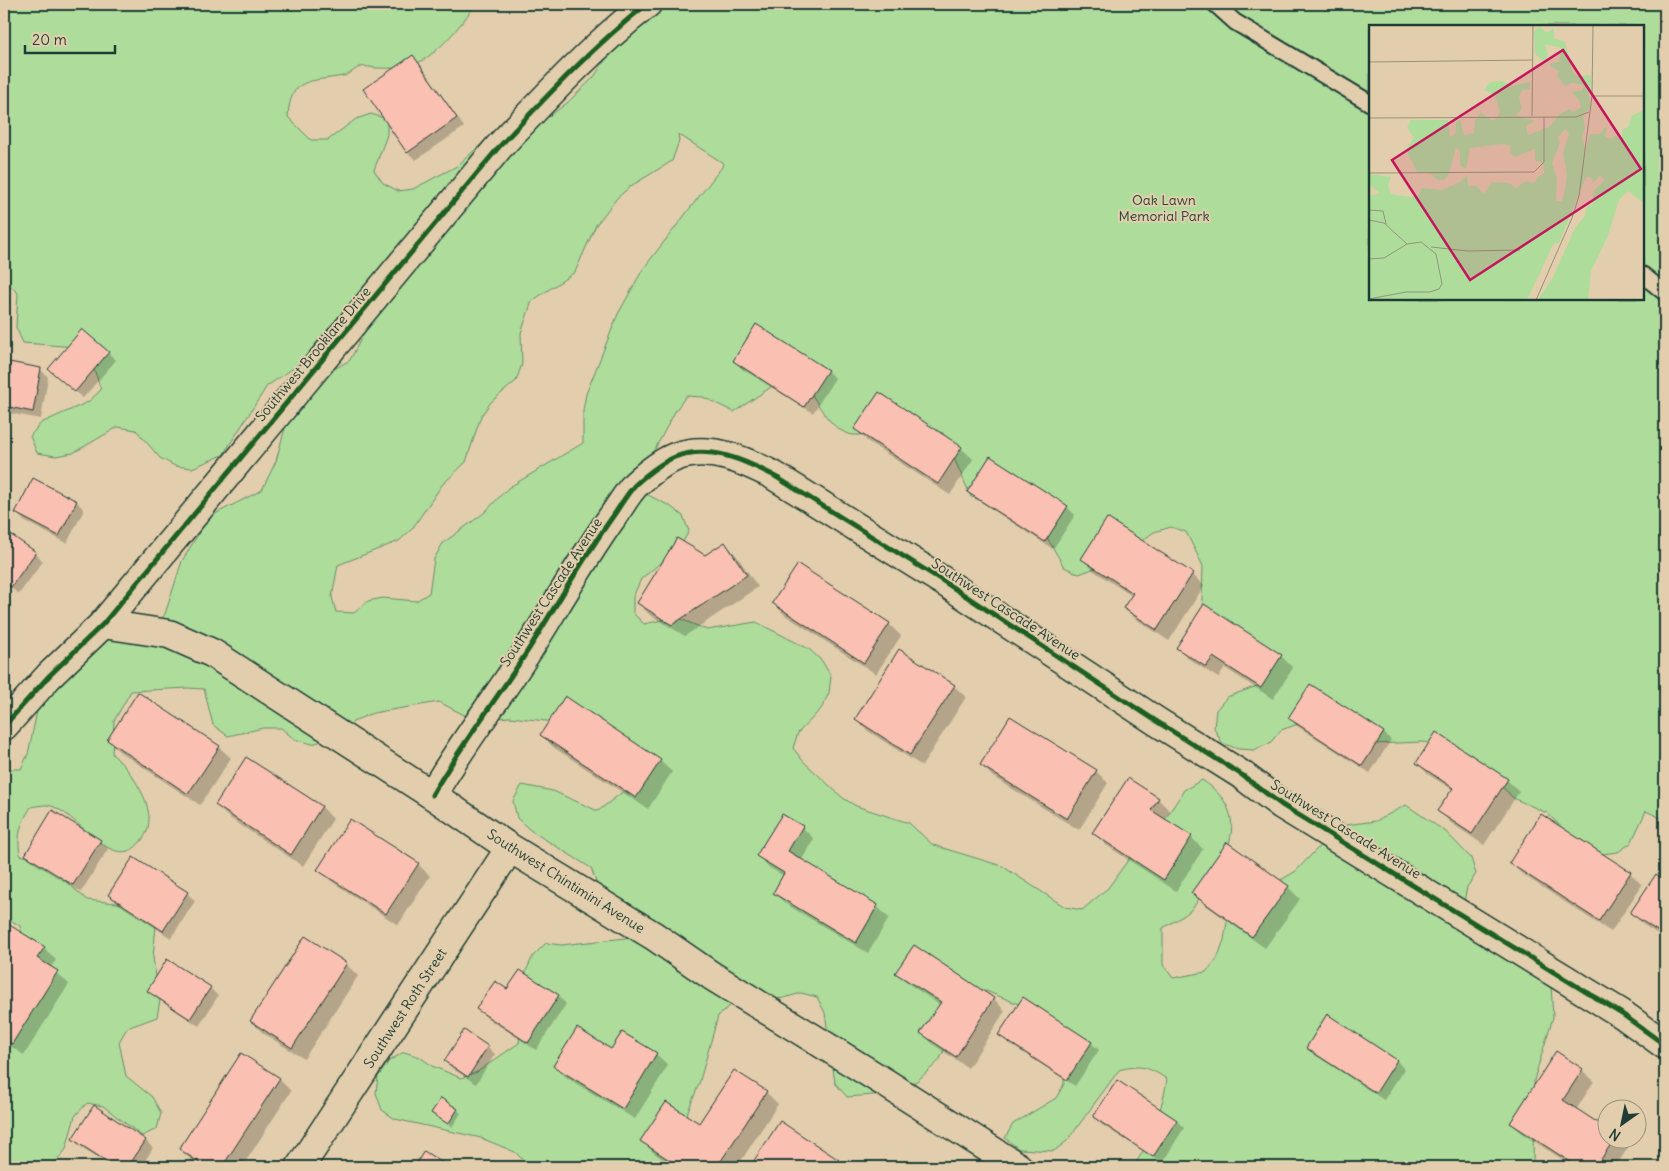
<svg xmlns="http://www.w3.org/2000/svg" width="1669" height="1171" viewBox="0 0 1669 1171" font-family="Delius,sans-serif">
	<rect width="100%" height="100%" fill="#e2ceac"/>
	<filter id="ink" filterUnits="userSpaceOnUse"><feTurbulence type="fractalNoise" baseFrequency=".02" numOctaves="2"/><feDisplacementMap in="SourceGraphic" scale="10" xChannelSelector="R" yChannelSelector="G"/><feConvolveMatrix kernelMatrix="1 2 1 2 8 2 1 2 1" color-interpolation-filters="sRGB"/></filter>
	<g filter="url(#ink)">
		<!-- green -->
		<path fill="#addc9b" stroke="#668c68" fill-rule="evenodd" d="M4,4H475C463,24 433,60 410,66C398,69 387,68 375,68C371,67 364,66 360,67C354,69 350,75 343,76C311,82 290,76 288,117L311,140H328L356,119L371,114L387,119V135L374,170L383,183L398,191L413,189L457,166L499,128L551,115L567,103L594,77L623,33L646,4H1665V820L1646,811L1631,843L1618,852L1602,854L1585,850L1547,813L1513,798L1472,755L1457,748L1423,742L1373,744L1298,724L1281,730L1270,743L1254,750L1238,749L1222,743L1214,728L1216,710L1227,697L1257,686L1266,656L1207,617L1202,600L1203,566L1186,532L1171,527L1154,532L1112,562L1079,574L1064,567L1037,520L1024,510L971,497L943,433C927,429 910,423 893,426C881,427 870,433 859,435C834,437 820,407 809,390L777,383L734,412L703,397L686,396L676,410L641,475L640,491L670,506L683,516L689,531L680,547L641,579L633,597V613L644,624L676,617L707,630L756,622L809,649L822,661L831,676L829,693L821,709L798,733L793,748L803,761L843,798L856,806L909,823L933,845L1002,866L1065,907L1082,910L1108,888L1139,845L1166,818L1184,790L1202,780C1248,810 1233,848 1207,886C1202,894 1197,902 1192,909C1184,917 1172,922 1163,928V965L1173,978L1206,972L1217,959L1224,940L1227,922L1237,906L1296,871L1331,834L1345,825L1376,821L1406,805L1446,832L1471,858L1476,874L1467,887L1464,902L1551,985L1553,1017L1534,1080L1533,1167H1132C1149,1149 1164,1103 1167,1079C1148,1067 1141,1064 1119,1070L1067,1141L1054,1151L1019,1149L1005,1138L1013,1124L1056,1098L1064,1084V1028L1046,1015L986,991L965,1005L939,1061L917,1081L886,1094L847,1097L835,1083L825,1013L817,997L801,993L784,998L731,1005L718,1016L699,1084L674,1145L673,1161L676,1167H530L515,1152L481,1138L395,1119L382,1110L376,1093L378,1077L389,1061L404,1052L420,1057L432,1066L461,1078L477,1072L519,1043L526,971L533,956L546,943L561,945L626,938L627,922L603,901L591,868L530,830L517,818L513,801L522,785L553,791L598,811L625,790L564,723L510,717L474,720L439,702L373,713L356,720L329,739L312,744L294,739L281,728H263L228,736L213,725L204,689L188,688L131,691L114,721L112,754C126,766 136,780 144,797C149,809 152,825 144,837C114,883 77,807 46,805C42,805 36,806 31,807C20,825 17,834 20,855L43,861L87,900L136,905L156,925L153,958L160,1000L157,1017L127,1028L119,1042L126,1076L152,1097L161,1113L157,1129L142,1136L103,1106L87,1103L75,1116L66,1149L56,1162L44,1167H4V1044L16,1029L34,979L20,926L4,916V769H21L28,754L39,702L96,626L153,629L165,614L182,561L200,531L213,515L262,490L276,461L295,391L320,370L336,368L350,360L367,327L310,357L267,386L223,455L192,468L175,466L160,458L136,430L118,427L73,453L56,456L37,453L30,436L41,423L88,402L101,390L90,357L76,347L23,343L16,327L18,293L6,282L4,283ZM1370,26H1643V299H1370ZM678,134L723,163L722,167L643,269L618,314L586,394L583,410V443L508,488L484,513L443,543L434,559L429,593L416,601L383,598L368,601L354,613L336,612L332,597L338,565L399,541L412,529L442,485L466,462L481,416L491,402L516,381L522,364L521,333L532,301L575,272L596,225L617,198L631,186L672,161L679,141Z"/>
		<!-- shadow -->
		<path fill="#0003" d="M413,56L420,64L464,127L416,160L408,153L365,90Z
			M108,353L116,360L83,398L58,377Z
			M734,361L827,371L835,378L813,413L742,369Z
			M4,362L40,369L48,377L41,419L4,412Z
			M856,429L961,448L973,459L950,495L867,441Z
			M34,479L77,502L84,510L67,543L24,521L17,513Z
			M969,492L1067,507L1075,515L1053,549L976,499Z
			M1108,520L1192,574L1204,586L1169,641L1136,619L1124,608L1132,596L1094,571L1083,559Z
			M4,531L35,553L43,561L19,594L4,583Z
			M725,543L736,555L758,587L685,636L650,615L638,603Z
			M773,603L889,624L901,636L876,674L785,615Z
			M1177,647L1281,656L1293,668L1273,699L1225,668L1218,678L1189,659Z
			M954,686L966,697L922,766L868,731L856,719Z
			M1010,718L1096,771L1108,783L1079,830L993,777L981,765Z
			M1290,718L1384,733L1391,740L1370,773L1297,726Z
			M542,735L660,761L672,772L648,809L553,747Z
			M108,740L219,747L231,758L200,805L120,752Z
			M247,759L322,807L333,819L303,866L228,817L216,805Z
			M1417,763L1507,780L1519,792L1484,845L1451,823L1439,811L1453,790L1429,775Z
			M1158,799L1170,811L1164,820L1191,837L1203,849L1176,891L1106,845L1094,833Z
			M782,815L802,827L814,839L801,861L877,906L889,918L868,953L786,904L774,893L784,876L770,868L758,856Z
			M100,841L108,849L81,892L34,863L27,855Z
			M1511,863L1630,873L1642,885L1611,932L1522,874Z
			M418,864L430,876L398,925L331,881L319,869Z
			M1656,876L1665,882V939L1644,925L1632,913Z
			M1288,887L1300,899L1265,948L1204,904L1192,893Z
			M187,893L195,901L171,938L117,903L110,895Z
			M9,926L44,948L56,960L50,968L69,984L24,1055L4,1042V933Z
			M914,947L994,999L1005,1011L968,1068L934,1045L922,1033L940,1005L909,984L897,973Z
			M168,961L210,988L218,996L199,1026L156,998L148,990Z
			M346,964L358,976L304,1059L263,1033L251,1021Z
			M507,991L558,996L566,1004L536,1050L486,1017L478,1009Z
			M1328,1016L1397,1061L1404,1069L1384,1100L1315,1055L1307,1047Z
			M1000,1035L1091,1043L1099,1050L1075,1086L1008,1043Z
			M487,1047L495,1054L476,1084L453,1069L446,1061Z
			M612,1051L656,1054L668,1065L635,1119L567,1078L555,1066Z
			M242,1055L279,1079L291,1091L242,1167H202L192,1161L180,1149Z
			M1582,1070L1594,1081L1576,1110L1606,1130V1138H1619L1628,1148L1615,1167H1574L1523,1134L1511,1123Z
			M734,1072L766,1092L778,1104L737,1167H675L654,1153L642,1141L699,1125Z
			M457,1110L461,1113L452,1127L432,1113Z
			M1094,1117L1177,1121L1184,1128L1162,1163L1102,1125Z
			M780,1123L839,1161L845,1167H761L755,1161Z
			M73,1139L146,1141L153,1148L141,1167H113L81,1147Z
			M1632,1162L1640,1167H1629Z"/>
		<!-- building -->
		<path fill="#fac0b2" stroke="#1f3d34" d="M413,55L457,118L407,153L363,89Z
			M756,324L828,370L804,407L733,361Z
			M82,329L109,352L75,392L48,369Z
			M4,361L41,368L33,412L4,406Z
			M879,392L962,447L938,484L854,429Z
			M990,456L1068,506L1045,542L967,492Z
			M33,478L77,501L59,536L15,513Z
			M1107,518L1193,573L1157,630L1123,608L1133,593L1081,559Z
			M4,530L36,552L11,587L4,582Z
			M677,538L705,555L725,542L747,575L672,625L637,603Z
			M798,564L890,623L864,663L772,603Z
			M1204,604L1282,655L1261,688L1213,657L1206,667L1176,648Z
			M899,649L955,685L910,755L855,719Z
			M1310,684L1384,732L1362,766L1288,718Z
			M138,692L220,746L188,794L107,740Z
			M565,696L661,760L636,798L540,735Z
			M1010,716L1097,770L1067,819L980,765Z
			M1436,732L1508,779L1472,834L1437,811L1453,788L1416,763Z
			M246,757L322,806L291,855L215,805Z
			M1128,778L1159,798L1151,810L1192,836L1164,880L1092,833Z
			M52,810L101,840L73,885L25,855Z
			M782,814L803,826L788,851L878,905L856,943L773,893L784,873L756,856Z
			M1541,814L1631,872L1599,921L1509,863Z
			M350,819L419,863L386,914L317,870Z
			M1227,842L1289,886L1252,937L1191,893Z
			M133,857L188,892L163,931L108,895Z
			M1656,874L1665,880V936L1630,913Z
			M8,924L45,947L37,958L58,971L12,1044L4,1039V931Z
			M305,936L347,963L292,1048L250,1021Z
			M914,945L994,998L956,1057L920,1033L941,1002L895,973Z
			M167,959L211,987L190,1019L147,991Z
			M520,970L559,995L528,1043L476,1009L495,981L507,989Z
			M1023,997L1092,1042L1067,1080L998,1035Z
			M1327,1014L1397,1060L1376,1093L1306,1048Z
			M577,1028L611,1049L622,1032L657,1053L623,1109L553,1066Z
			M464,1030L488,1046L468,1077L444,1061Z
			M1556,1051L1583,1069L1563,1100L1606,1128V1138H1615L1596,1167H1578L1510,1123Z
			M241,1053L280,1078L222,1167H206L179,1149Z
			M734,1070L767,1091L717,1167H680L640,1141L666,1102L699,1123Z
			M1117,1080L1177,1120L1153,1157L1093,1117Z
			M441,1098L458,1109L448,1124L431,1113Z
			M94,1105L146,1140L128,1167H115L72,1139Z
			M780,1121L839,1160L835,1167H762L753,1162Z
			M424,1151L449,1167H414Z"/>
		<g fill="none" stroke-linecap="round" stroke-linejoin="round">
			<defs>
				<path id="service" d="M1215,4L1235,22L1370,103
					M1643,275L1665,293"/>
				<path id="minor" d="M103,624L169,634L212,653L432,795L510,848L654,936L712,976L884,1082L1018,1167
					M432,795C462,743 500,695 532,644C558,602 583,559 611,519C619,508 626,495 635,485C647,474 660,463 675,457C709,444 743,460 773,475L943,581L1156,721L1242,775L1282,805L1622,1014L1665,1045
					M300,1167L510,848"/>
				<path id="tertiary" d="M4,726L49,676L103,624L498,148C545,98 593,46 647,4"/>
			</defs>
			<!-- service casing -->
			<use href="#service" stroke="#1f3d34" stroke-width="19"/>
			<!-- minor casing -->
			<use href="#minor" stroke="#1f3d34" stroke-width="31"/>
			<!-- tertiary casing -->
			<use href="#tertiary" stroke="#1f3d34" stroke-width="31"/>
			<!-- service -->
			<use href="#service" stroke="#e2ceac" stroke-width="15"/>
			<!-- minor -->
			<use href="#minor" stroke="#e2ceac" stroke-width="28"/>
			<!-- tertiary -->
			<use href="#tertiary" stroke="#e2ceac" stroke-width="28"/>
			<defs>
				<path id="cycleway" d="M4,726L49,676L103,624L498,148C545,98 593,46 647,4
					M432,795C462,743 500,695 532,644C558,602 583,559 611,519C619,508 626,495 635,485C647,474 660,463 675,457C709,444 743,460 773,475L943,581L1156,721L1242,775L1282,805L1622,1014L1665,1045"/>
			</defs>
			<!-- cycleway casing -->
			<use href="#cycleway" stroke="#e2ceac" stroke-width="8"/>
			<!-- cycleway -->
			<use href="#cycleway" stroke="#1b5e20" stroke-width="5"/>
		</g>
	</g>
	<g text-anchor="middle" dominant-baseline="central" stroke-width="4" stroke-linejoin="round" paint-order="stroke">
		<!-- park labels -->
		<g font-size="14" fill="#264539" stroke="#e2ceac">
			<text x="1164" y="200">Oak Lawn<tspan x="1164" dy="16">Memorial Park</tspan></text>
		</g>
		<!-- street labels -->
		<g font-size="14" fill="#1f3d34" stroke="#e2ceac">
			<text transform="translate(313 354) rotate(-50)">Southwest Brooklane Drive</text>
			<text transform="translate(551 592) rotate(-57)">Southwest Cascade Avenue</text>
			<text transform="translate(1006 609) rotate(33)">Southwest Cascade Avenue</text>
			<text transform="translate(1346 829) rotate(32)">Southwest Cascade Avenue</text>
			<text transform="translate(566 881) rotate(32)">Southwest Chintimini Avenue</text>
			<text transform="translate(405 1008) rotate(-57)">Southwest Roth Street</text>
		</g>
	</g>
	<!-- overview -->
	<g transform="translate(1369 25)">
		<rect width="275" height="275" fill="#e2ceac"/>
		<path d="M170,1L178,8L185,3V13L196,17L203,46L208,51L222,50V65L219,67L222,82L214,90L216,103L213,112L216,124L213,135L221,109H231L238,100L236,111L241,114L247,111L253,116V105L260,101L262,91L275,85V178L259,166L250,175L238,213L222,246L219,275H169L184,252L206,203L216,191L217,183L223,179L225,165L236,155L231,151L224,158L222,152H217L190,218H185L158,275H0V171L11,168L0,160V149L22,152L19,161L22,169L41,172L49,171L53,163L73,165L91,157L98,150L99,161H108L115,169L123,157L140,158L147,163L157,156L165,158L170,151L175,149L174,137L166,136V124L146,132L141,128V121L133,119L101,123L97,144L91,141V127L87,122L80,149L75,155H69L62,149L48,147L37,125L45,113L38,103L42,95H79L81,112L86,109L87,98L91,94L95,110L105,108L106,95L112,88L124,96L131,88L126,70L115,65L121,57L133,56L143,61L161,57V64L153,65L150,72L153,84L146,90L166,96L157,101L159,110L180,102L191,89L200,84L205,87L212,82L210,75L202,67L214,65V60L203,58L196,61L188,51L190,46L181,41L182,38L190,37L192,23L176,19L179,32L174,36L166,29L165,7ZM197,104L200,109L194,128L198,149L196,165L193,176H187L188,153L183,138L191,118L189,112Z" fill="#addc9b" fill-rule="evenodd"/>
		<path fill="none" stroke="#94947c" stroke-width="1" d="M0,37L164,35M223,71H275M163,91L164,0M0,93L207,92L220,87M0,148L165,147L175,137V92M0,185L14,186L17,199M0,195L15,198L38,219M62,222L99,226L151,225M0,234L15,233L38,219L52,217L67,229L73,259L70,264L61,267H37L0,274M167,275L203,193L210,171L223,71L224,0"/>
		<path fill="#c2185b" fill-opacity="0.15" stroke="#c2185b" stroke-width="2.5" d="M194,25L272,144L101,255L23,135Z"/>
		<rect width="275" height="275" fill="none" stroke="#1f3d34" stroke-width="2.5"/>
	</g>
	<!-- margin -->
	<rect width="1669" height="1171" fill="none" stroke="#e2ceac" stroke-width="20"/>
	<rect x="10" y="10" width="1649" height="1151" fill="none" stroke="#1f3d34" stroke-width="2" filter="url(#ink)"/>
	<!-- north arrow -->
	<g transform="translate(1622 1124) rotate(213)"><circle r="24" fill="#e2ceac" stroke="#94947c"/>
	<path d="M0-4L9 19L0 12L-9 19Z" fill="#1f3d34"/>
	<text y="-8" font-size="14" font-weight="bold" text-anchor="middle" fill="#1f3d34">N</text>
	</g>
	<!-- scale -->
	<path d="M25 45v8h90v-8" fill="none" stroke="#1f3d34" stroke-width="2.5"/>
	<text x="32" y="45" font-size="15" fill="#1f3d34" stroke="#e2ceac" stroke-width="4" paint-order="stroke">20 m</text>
</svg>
